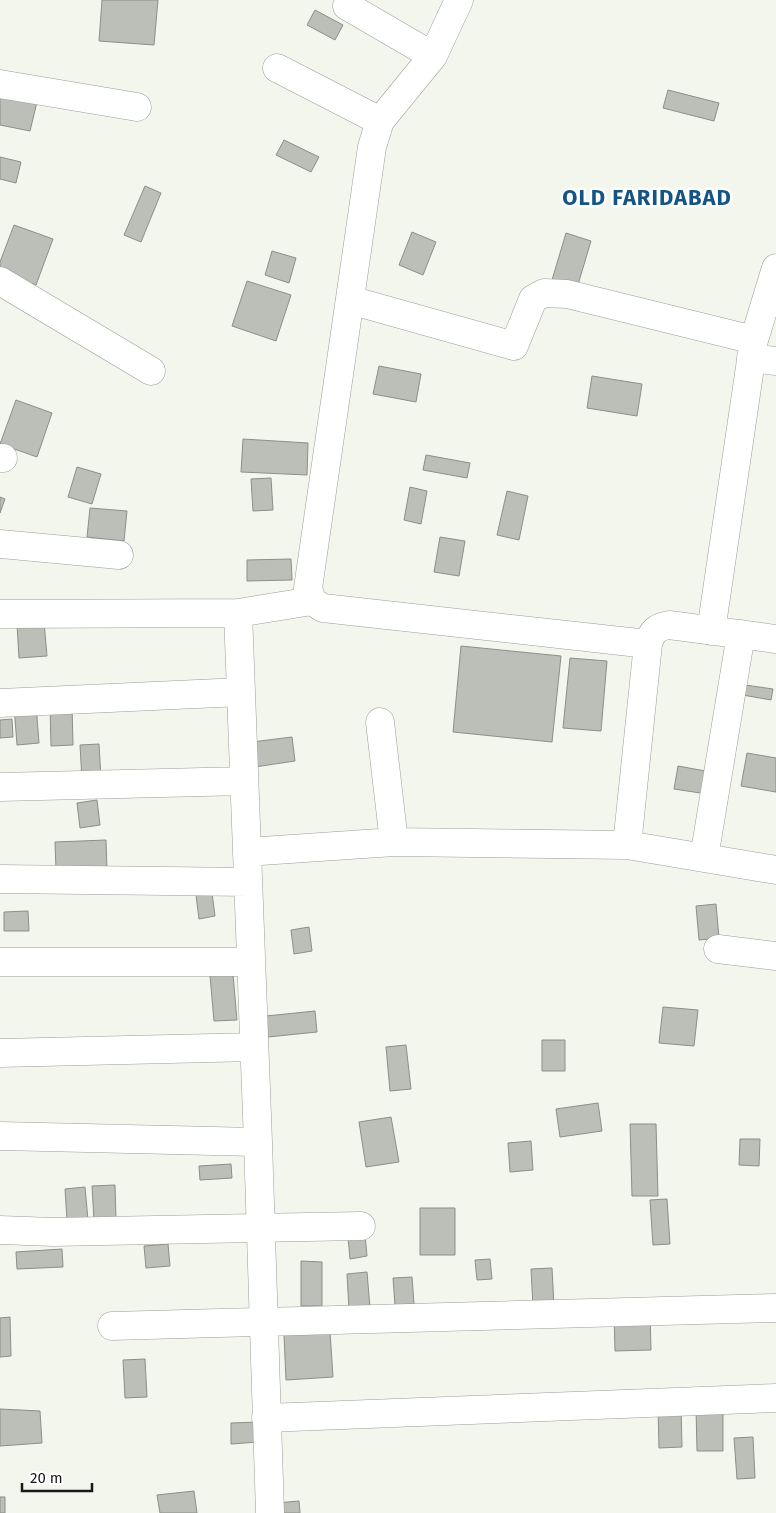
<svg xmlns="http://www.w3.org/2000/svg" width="776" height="1513" viewBox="0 0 776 1513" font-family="'Fira Sans',sans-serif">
	<rect width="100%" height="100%" fill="#f2f6ed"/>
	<!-- building -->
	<path fill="#bcbfb7" stroke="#8c8f88" d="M102,0H158L154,45L99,41Z
		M315,10L343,25L335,40L307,25Z
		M0,90L38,98L30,131L0,125Z
		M668,90L719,103L714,121L663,108Z
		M284,140L319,157L311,172L276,155Z
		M0,157L21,162L16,183L0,179Z
		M145,186L161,193L141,242L124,235Z
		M14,225L53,239L36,285L0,272V262Z
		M412,232L436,242L423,275L399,265Z
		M566,233L591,241L577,288L552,280Z
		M272,251L296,258L289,283L265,275Z
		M247,281L291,295L276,341L232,326Z
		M379,366L421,374L416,402L373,394Z
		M592,376L642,384L637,416L587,408Z
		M16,400L52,413L37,457L0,444Z
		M243,439L308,443L307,475L241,472Z
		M426,455L470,463L467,478L423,470Z
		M77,467L101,474L92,504L68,497Z
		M271,478L273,510L253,511L251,479Z
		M410,487L427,491L421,524L404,520Z
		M507,491L528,496L519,540L497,535Z
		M0,497L5,499L0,513Z
		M90,508L127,511L124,541L87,537Z
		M440,537L465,541L459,576L434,572Z
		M291,559L292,580L247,581V560Z
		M44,622L47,656L19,658L17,624Z
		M461,646L561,656L552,742L453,732Z
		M570,658L607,661L601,731L563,728Z
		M738,684L773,689L771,700L737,694Z
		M36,704L39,743L17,745L14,706Z
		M72,705L73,745L51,746L50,706Z
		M12,719L13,737L0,738V720Z
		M292,737L295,761L248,768L244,743Z
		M99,744L101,778L82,780L80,745Z
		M747,753L776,758V792L741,786Z
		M678,766L711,772L707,794L674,789Z
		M97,800L100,825L80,828L77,803Z
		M106,840L107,869L56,870L55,842Z
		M211,885L215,916L199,919L195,887Z
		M716,904L719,938L699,940L696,906Z
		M28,911L29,931H4V912Z
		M309,927L312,951L294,954L291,930Z
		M232,963L237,1020L214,1021L209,964Z
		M663,1007L698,1010L694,1046L659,1043Z
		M315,1011L317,1032L268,1037L266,1016Z
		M542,1040H565V1071H542Z
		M406,1045L411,1089L390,1091L386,1047Z
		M598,1103L602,1131L560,1137L556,1109Z
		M391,1117L399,1162L366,1167L359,1122Z
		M630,1124H656L658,1196H632Z
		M740,1139H760L759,1166L739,1165Z
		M531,1141L533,1170L510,1172L508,1143Z
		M231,1164L232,1178L200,1180L199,1166Z
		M115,1185L116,1220L94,1221L92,1186Z
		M85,1187L88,1220L67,1221L65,1189Z
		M667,1199L670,1244L653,1245L650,1200Z
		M420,1208H455V1255H420Z
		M365,1235L367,1256L350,1259L348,1237Z
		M168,1244L170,1266L146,1268L144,1246Z
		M62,1249L63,1267L17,1269L16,1252Z
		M490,1259L492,1279L477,1280L475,1260Z
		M301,1261L322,1262V1306H301Z
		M552,1268L554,1306L533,1307L531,1269Z
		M367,1272L370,1308L349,1310L347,1274Z
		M412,1277L414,1304L395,1305L393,1278Z
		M650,1312L651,1350L615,1351L614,1313Z
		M10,1317L11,1356L0,1357V1318Z
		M330,1332L333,1377L286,1380L284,1335Z
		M145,1359L147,1397L125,1398L123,1360Z
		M681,1406L682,1447L659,1448L658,1407Z
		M696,1408H723V1451H697Z
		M0,1409L40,1411L42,1443L0,1446Z
		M258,1422L259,1442L231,1444V1423Z
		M753,1437L755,1478L737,1479L734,1438Z
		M194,1491L197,1513H160L157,1495Z
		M0,1497H5V1513H0Z
		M299,1501L300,1513H277L276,1503Z"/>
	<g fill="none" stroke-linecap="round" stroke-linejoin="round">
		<defs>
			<path id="minor" d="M347,6L433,56
				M277,68L380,121
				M0,84L137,107
				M0,281L151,371
				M350,300L514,346L533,299L544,293L567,294L754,340
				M751,358L776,361
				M0,458H3
				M0,544L119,555
				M312,601L308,588L372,147L380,121L433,56L459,0
				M238,613L258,1142L270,1513
				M0,614L238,613L312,601L323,608L648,644
				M711,631L754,340L776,268
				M0,703L241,692
				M380,722L394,842
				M0,787L244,781
				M627,845L648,644C652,632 656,627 669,625L776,639
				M247,852L394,842L627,845L776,870
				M704,858L741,634
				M0,879L248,882
				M718,949L776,956
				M0,962H251
				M0,1053L254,1047
				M0,1136L258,1142
				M0,1230L53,1232L361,1226
				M112,1326L776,1308
				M266,1418L776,1398"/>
		</defs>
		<!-- minor casing -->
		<use href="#minor" stroke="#9b9e97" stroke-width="29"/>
		<!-- minor -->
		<use href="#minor" stroke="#fff" stroke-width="28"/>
	</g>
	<g text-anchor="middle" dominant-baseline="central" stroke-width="5" stroke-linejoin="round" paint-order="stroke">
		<!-- district labels -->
		<g font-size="22" font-weight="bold" letter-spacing="1" fill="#155484" stroke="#fff">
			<text x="647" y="197">OLD FARIDABAD</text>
		</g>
	</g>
	<!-- scale -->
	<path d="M22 1483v8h70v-8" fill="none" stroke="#191a18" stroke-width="2.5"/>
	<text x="30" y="1483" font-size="15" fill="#191a18" stroke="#ffffff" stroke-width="4" paint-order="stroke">20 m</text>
</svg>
